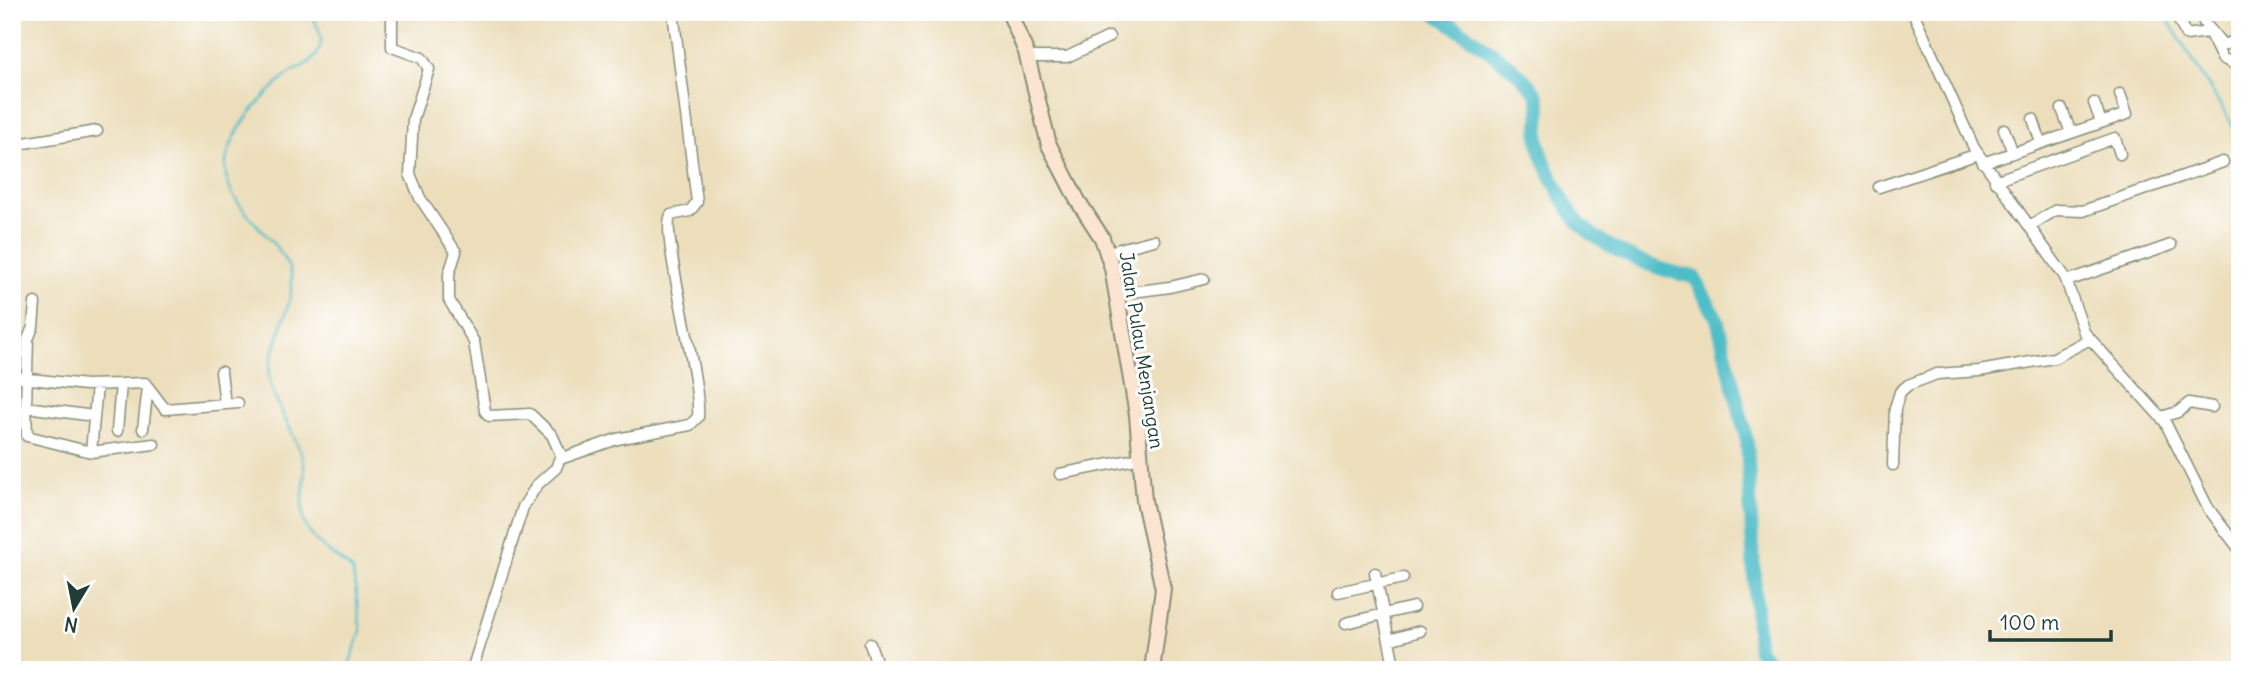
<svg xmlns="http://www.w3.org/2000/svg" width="2252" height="682" viewBox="0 0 2252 682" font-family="Delius,sans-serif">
	<rect width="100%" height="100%" fill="#fff"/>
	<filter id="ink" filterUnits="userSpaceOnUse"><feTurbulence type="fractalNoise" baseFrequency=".0143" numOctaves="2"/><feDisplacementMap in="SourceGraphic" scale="14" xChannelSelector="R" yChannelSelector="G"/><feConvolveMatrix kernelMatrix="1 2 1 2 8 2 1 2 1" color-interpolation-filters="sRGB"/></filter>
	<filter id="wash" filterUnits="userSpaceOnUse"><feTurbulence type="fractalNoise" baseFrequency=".00686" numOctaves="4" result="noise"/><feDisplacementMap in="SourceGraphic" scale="28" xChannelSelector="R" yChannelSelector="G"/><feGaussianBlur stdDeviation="1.57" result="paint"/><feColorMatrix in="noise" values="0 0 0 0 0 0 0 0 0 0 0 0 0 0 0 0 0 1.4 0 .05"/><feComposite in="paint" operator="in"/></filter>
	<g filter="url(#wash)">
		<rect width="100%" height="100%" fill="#ecdebb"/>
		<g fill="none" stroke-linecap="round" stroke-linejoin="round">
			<!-- stream -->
			<path stroke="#4fbdc7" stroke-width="2.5" d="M311,12C315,24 324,34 320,47C315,65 298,66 285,77C261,98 235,125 227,157C215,204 279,232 291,274C297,297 271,347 269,372C267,394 297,435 303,460C309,482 296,507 307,528C316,546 339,558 353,571L361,632L347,670
				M2163,12L2240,137"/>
			<!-- river -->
			<path stroke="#4fbdc7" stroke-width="14" d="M1433,12C1457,28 1525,72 1537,95C1544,110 1536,128 1539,143C1542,162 1569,215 1583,227C1613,253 1656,270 1694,277L1717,319L1747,441L1758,649L1776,670"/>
		</g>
	</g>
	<g filter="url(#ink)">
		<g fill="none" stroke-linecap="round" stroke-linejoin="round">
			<defs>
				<path id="street" d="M392,12V47L422,58L429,69L413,119L410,174L420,198L456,252L449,274V300L474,342L485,411L489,416L530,414L552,435L561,455L556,468L537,485L523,507L472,670
					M1913,12L1974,148L2065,277L2084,332L2165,422L2208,508L2240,550
					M2175,12L2186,35L2208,32
					M2199,12L2222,58L2240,67
					M2208,27L2223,45L2240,39
					M1027,57H1067L1109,37
					M2094,103L2101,122
					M2062,109L2071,133
					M2033,119L2041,143
					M2004,129L2013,153
					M12,145L97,131
					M1983,163L2127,114L2120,94
					M1995,181L2115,138L2120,154
					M1879,187L1978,154
					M2031,225L2056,210L2083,211L2223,162
					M1108,252L1154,240
					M2067,281L2171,245
					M1117,294L1170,287L1204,279
					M35,303L33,327L28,339L26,407L94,416
					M221,372L225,404
					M12,377L86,385L121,384L117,431
					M121,384L145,383L148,387L143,429
					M97,385L91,452L154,444
					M148,387L165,409L238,403
					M26,407L27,436L91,452
					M2161,417L2178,412L2189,403L2212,407
					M560,459L617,439L690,425L698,417C702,381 659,230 671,215L690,211L697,202L673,12
					M1893,465L1895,408L1900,392L1908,385L1937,374L1979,371L2054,358L2090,339
					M1060,474L1141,458
					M1375,573L1395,670
					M1338,592L1403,578
					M1346,623L1413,607
					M1389,640L1420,631
					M870,644L879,670"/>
				<path id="secondary" d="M1009,12L1026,52L1049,145L1078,201L1102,238L1112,268L1137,415L1144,501L1163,589L1152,670"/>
			</defs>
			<!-- street casing -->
			<use href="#street" stroke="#868e78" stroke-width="13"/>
			<!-- secondary casing -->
			<use href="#secondary" stroke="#868e78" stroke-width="18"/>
			<!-- street -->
			<use href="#street" stroke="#fff" stroke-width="10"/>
			<!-- secondary -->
			<use href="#secondary" stroke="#fce5d0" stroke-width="14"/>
		</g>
	</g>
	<g text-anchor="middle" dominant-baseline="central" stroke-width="6" stroke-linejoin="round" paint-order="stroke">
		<!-- street labels -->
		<g font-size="19" fill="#1f3d34" stroke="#fff">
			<text transform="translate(1142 350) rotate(81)">Jalan Pulau Menjangan</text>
		</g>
	</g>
	<!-- margin -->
	<rect width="2252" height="682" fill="none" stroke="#fff" stroke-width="42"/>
	<!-- north arrow -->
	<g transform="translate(74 608) rotate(190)" stroke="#ffffff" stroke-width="5" paint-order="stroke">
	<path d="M0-5L12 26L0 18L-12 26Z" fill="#1f3d34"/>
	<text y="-10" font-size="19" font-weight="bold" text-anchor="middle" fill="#1f3d34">N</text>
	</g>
	<!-- scale -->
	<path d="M1990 630v10h121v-10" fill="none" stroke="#1f3d34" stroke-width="3.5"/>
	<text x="2000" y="630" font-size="21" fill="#1f3d34" stroke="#ffffff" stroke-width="5" paint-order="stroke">100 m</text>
</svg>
